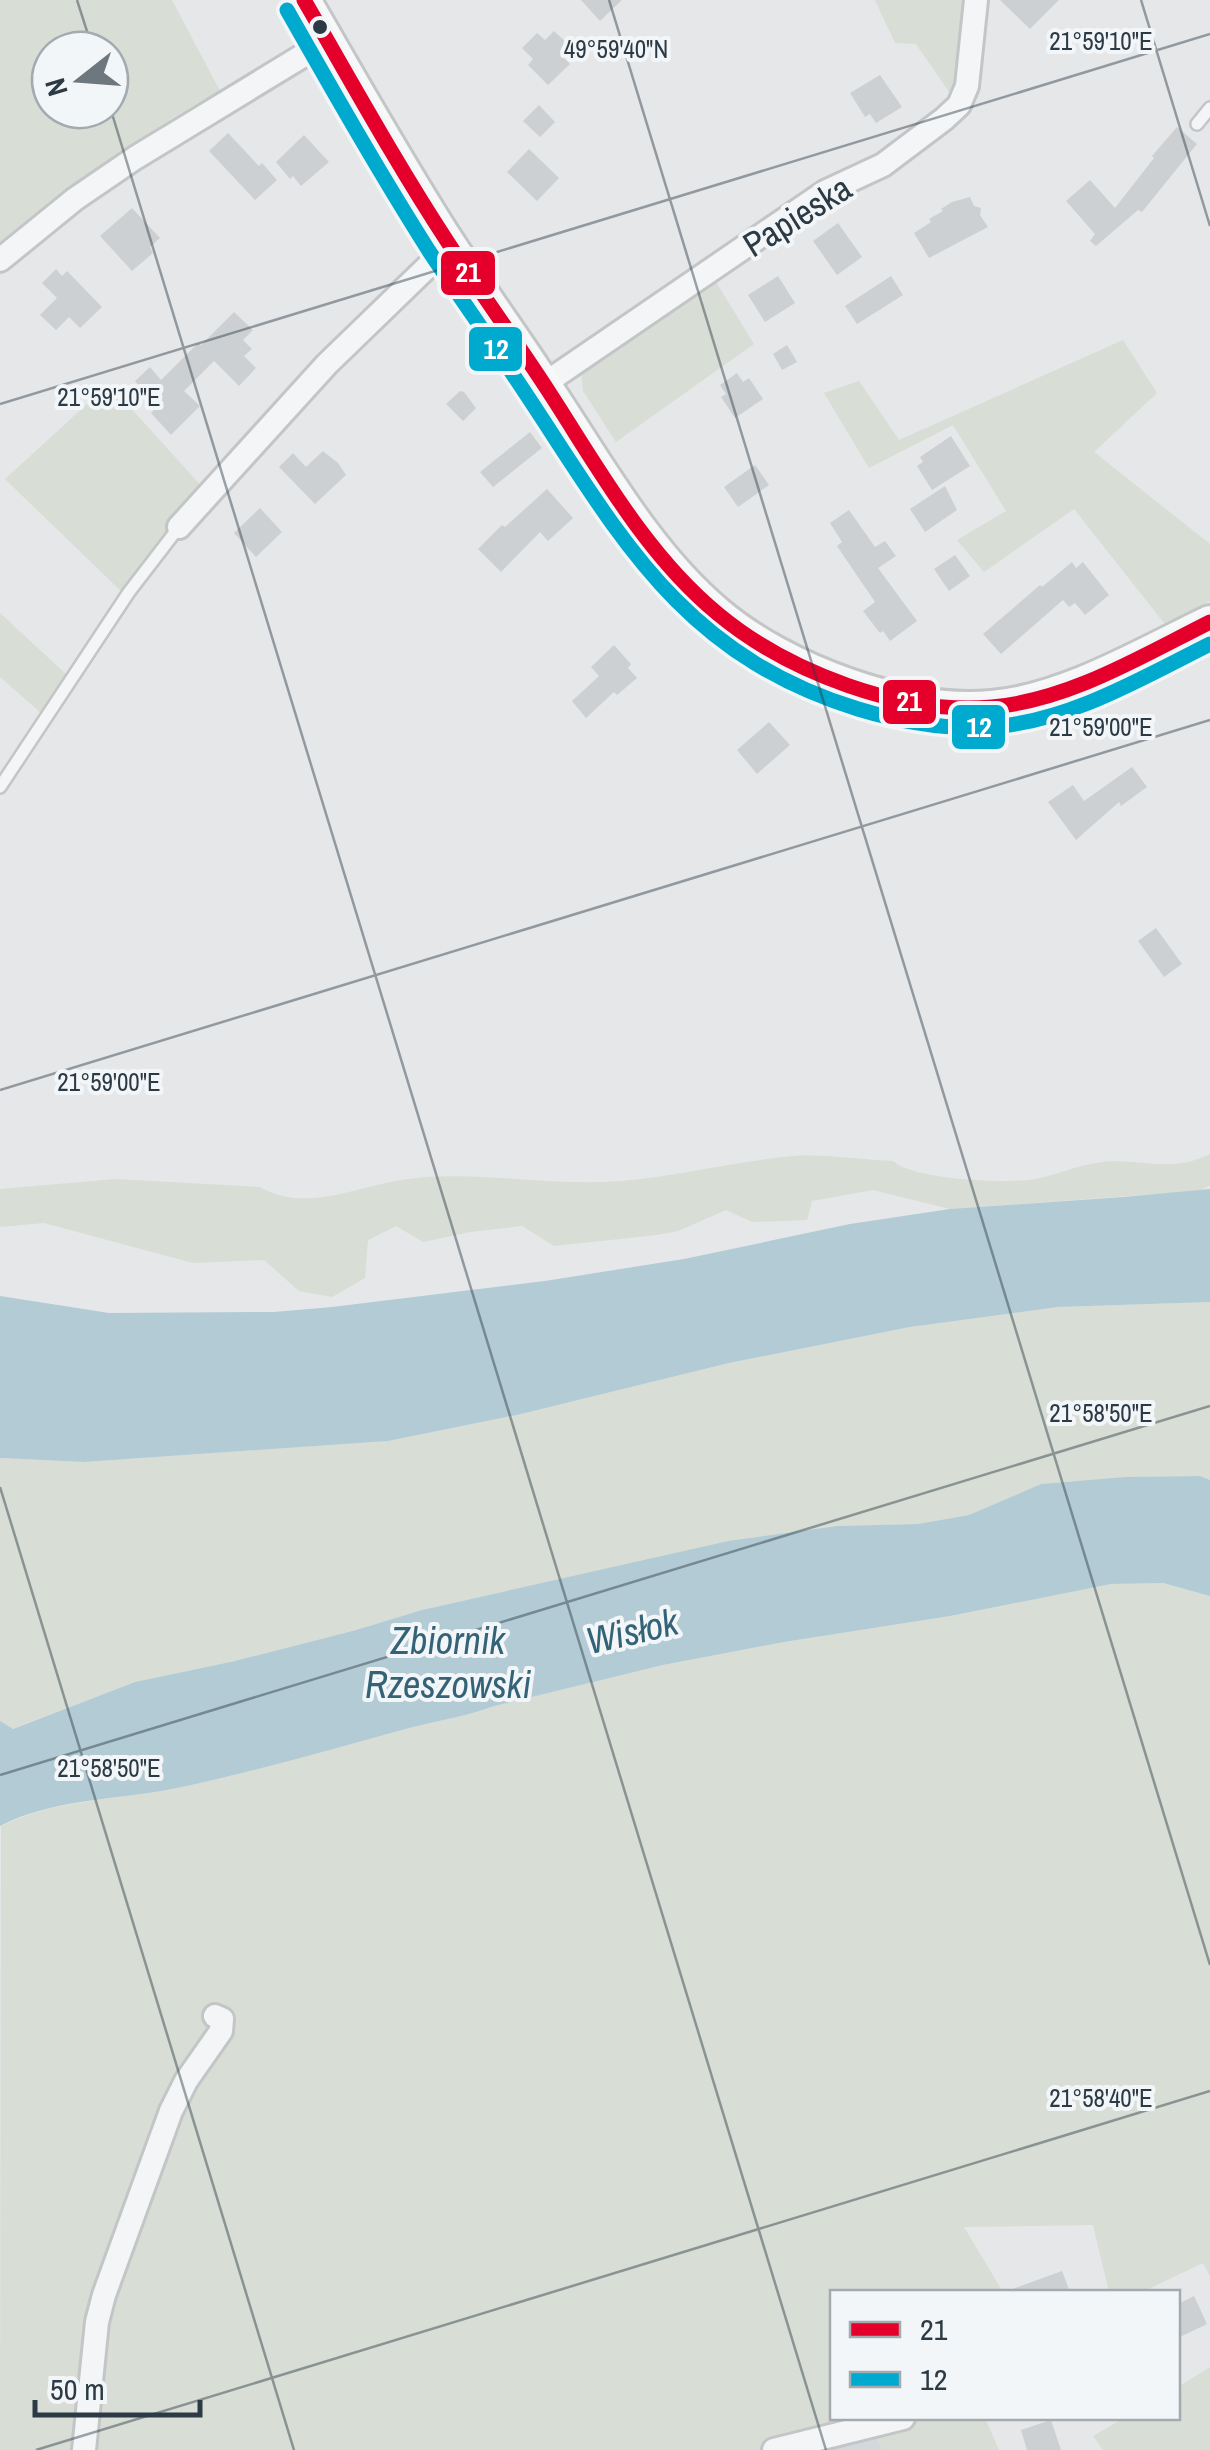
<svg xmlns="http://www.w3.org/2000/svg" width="1210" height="2450" viewBox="0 0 1210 2450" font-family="'Archivo Narrow',sans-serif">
	<rect width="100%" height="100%" fill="#e5e7e9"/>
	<!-- built -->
	<path fill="#d3d8dc" d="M876,2435L882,2450H818Z"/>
	<!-- green -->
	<path fill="#d8ddd5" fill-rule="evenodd" d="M0,0H172L220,91C139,132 70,194 0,250ZM50,50H110V110H50Z
		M875,0H969L962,79L952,96L916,44L895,43Z
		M713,277L754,344L616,442L583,391L581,369Z
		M1123,340L1157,393L1094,452L1210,544V601L1164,623L1074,509L984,572L957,540L1006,511L953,425L869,468L824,393L859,381L899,440Z
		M109,384L204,489L123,593L5,479Z
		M0,613L66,674L42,714L0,677Z
		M1210,1154V1185L1200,1191L950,1209L873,1190L812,1201L807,1220L752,1222L726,1210L678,1231L657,1235L554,1246L522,1226L470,1232L423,1242L396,1226L368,1240L365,1278L332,1297L299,1291L264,1260L193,1263L44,1223L0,1227V1189L116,1179L260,1187C306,1214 360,1185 408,1179C479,1170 550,1187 621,1181C679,1176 736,1161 794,1156C826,1154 861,1160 893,1161C913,1180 1007,1184 1036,1179C1056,1175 1076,1166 1096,1163C1136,1156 1169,1175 1210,1154Z
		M1210,1302V1480L1200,1476L1125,1477L1041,1484L969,1515L918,1524L837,1526L728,1541L422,1610L356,1630L235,1661L135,1682L12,1729L0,1721V1458L84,1462L388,1441L521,1414L729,1363L910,1327L1058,1307Z
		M1163,1583L1210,1596V2276L1203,2263L1142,2292H1109L1093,2225L964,2227L1003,2292H832V2418H884L779,2450H0L1,1826C54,1800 115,1800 172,1789C250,1773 326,1751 402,1730C432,1721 462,1718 491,1707L663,1665L784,1642L950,1616L1111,1584Z
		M1210,2367V2450H1103L1093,2436L1124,2418H1178V2387Z
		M918,2418H985L999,2450H882L874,2430Z"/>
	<!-- water -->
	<path fill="#b3cbd4" d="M1210,1189V1302L1058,1307L910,1327L729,1363L521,1414L388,1441L84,1462L0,1458V1296L109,1313L274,1312L332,1307L545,1281L684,1259L850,1224L950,1209L1124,1197Z
		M1200,1476L1210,1480V1596L1163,1583L1111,1584L950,1616L784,1642L663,1665L491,1707C462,1718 432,1721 402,1730C325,1751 250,1773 172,1789C115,1800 52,1799 0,1826V1721L13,1729L135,1682L235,1661L356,1630L422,1610L728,1541L837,1526L918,1524L969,1515L1041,1484L1125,1477Z"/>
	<!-- building -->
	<path fill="#cdd0d2" d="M581,0H622L600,21Z
		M1000,0H1059L1030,29Z
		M554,31L571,47L562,56L570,64L548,85L528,65L533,59L522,48L537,33L545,40Z
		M880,75L902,107L876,123L870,114L865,117L850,93Z
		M539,105L555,122L540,137L523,121Z
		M1177,127L1197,144L1142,212L1138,210L1096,246L1090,241L1095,234L1066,201L1090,180L1115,208L1154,158L1152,156Z
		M228,133L259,166L262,163L277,180L255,200L209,151Z
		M304,135L329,162L301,186L293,176L290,179L276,162Z
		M529,149L559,178L537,201L507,172Z
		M970,197L974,206L981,208L980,215L988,227L929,258L914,233L931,222L929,219L943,211L941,209L952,202Z
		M132,208L160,238L150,247L153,253L132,271L100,236Z
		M838,223L862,257L837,275L813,241Z
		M56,269L62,276L67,271L102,307L80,328L69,317L56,330L40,315L57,298L42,283Z
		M778,276L795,303L765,322L748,295Z
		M891,276L903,295L857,324L845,306Z
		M234,312L253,330L243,340L252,349L244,356L256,368L239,386L214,361L184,391L200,406L171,435L151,413L157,407L135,381L150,367L161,380L198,343L201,345Z
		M787,345L797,362L782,370L773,354Z
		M737,373L743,382L749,378L763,399L735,418L721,397L726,394L720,385Z
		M460,391L464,392L476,408L463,421L446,404Z
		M530,432L542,448L493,487L480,472Z
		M951,436L970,466L932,490L917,466L923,462L920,457Z
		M323,451L338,463L346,475L315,504L279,467L293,453L306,467Z
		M755,465L769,485L738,507L724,487Z
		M945,486L957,510L925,532L910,509Z
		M547,489L573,518L548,541L540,532L501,572L478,549L502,525L505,527Z
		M260,508L282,532L256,557L234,533Z
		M849,510L875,547L885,541L896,556L878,568L917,621L890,641L883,631L880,633L863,611L875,602L837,546L842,542L830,523Z
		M955,555L970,576L949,591L934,569Z
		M1072,562L1076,568L1083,562L1109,595L1085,615L1075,603L1069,607L1063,600L1001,654L983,634L1040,585L1042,587Z
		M614,645L631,664L628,668L637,678L617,695L614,692L586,718L572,701L599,676L591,667Z
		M769,722L790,745L757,774L737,750Z
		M1132,767L1147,787L1121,806L1119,802L1076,840L1048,802L1073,785L1084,801Z
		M1156,928L1182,964L1164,977L1138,941Z
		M1062,2271L1070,2292H1010V2290Z
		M1194,2296L1207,2324L1178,2338V2304Z
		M1051,2420L1061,2450H1027L1021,2430Z"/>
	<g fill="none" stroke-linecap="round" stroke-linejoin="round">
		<defs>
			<path id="lane" d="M1197,124L1210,108
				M0,787L129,592L179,527"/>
			<path id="street" d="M0,260L75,199L135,158L327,41
				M544,384L825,192L883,165L944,119L959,105L967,86L976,0
				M179,527L327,364L450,245
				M84,2450L97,2322L104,2295L171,2111L186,2081L221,2031L222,2019L215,2016
				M774,2450L903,2418"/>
			<path id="secondary" d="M304,0C351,81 397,163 447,241C480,292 516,341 549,392C599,467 648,556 718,614C784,670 905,715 992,707C1067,700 1143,654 1210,622"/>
		</defs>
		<!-- lane casing -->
		<use href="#lane" stroke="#c3c5c7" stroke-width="16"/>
		<!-- street casing -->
		<use href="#street" stroke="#c3c5c7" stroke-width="28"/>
		<!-- secondary casing -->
		<use href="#secondary" stroke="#c3c5c7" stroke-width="38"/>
		<!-- lane -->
		<use href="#lane" stroke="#f4f5f6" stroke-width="11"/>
		<!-- street -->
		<use href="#street" stroke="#f4f5f6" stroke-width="22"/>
		<!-- secondary -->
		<use href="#secondary" stroke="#f7f8f8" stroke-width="32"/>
		<defs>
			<path id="bus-1" d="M304,0C351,81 396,163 447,241C480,292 516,341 549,392C599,469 646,555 718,614C788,672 901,715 992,707C1070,700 1142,656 1210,622"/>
			<path id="bus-2" d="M287,10C333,91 379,172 429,251C457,293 486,334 514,376C614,524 673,652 858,709C901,722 947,730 992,727C1070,721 1142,678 1210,644"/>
		</defs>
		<!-- bus-1 casing -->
		<use href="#bus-1" stroke="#f3f6f8" stroke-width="22"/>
		<!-- bus-2 casing -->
		<use href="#bus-2" stroke="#f3f6f8" stroke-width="22"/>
		<!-- bus-1 -->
		<use href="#bus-1" stroke="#e4002b" stroke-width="15"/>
		<!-- bus-2 -->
		<use href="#bus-2" stroke="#00a9ce" stroke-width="15"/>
	</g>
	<!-- ticks -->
	<path fill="none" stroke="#2b3a44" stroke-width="2.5" stroke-opacity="0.45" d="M77,0L93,50M609,0L1210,1965M1141,0L1210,226M110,107L826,2450M0,404L1210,34M0,1090L1210,720M0,1487L294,2450M0,1775L1210,1406M36,2450L1210,2091"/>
	<!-- markers -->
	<circle fill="#2b3a44" stroke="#f3f6f8" stroke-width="4" cx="320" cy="27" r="9"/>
	<g text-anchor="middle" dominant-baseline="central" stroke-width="8" stroke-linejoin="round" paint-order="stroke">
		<!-- street labels -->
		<g font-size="35" fill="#2b3a44" stroke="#f3f6f8">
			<text transform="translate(797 216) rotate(-32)">Papieska</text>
		</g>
		<!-- water labels -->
		<g font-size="38" font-style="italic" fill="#346378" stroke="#f3f6f8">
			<text transform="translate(632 1631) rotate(-13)">Wisłok</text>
			<text x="448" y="1640">Zbiornik<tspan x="448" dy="44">Rzeszowski</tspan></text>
		</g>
	</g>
	<g font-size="25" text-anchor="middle" fill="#2b3a44" stroke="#f3f6f8" stroke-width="8" stroke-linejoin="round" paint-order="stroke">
		<text x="1101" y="50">21°59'10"E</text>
		<text x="616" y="58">49°59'40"N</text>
		<text x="109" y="406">21°59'10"E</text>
		<text x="1101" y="736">21°59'00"E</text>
		<text x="109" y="1091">21°59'00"E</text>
		<text x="1101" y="1422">21°58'50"E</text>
		<text x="109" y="1777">21°58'50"E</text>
		<text x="1101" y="2107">21°58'40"E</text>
	</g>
	<g stroke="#f3f6f8" stroke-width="4">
		<rect x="439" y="249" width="58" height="48" rx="10" fill="#e4002b"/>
		<rect x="467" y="325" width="57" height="48" rx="10" fill="#00a9ce"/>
		<rect x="881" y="678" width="57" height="48" rx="10" fill="#e4002b"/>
		<rect x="950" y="703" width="57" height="48" rx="10" fill="#00a9ce"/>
	</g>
	<g font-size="28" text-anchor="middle" font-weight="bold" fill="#fff">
		<text x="468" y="282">21</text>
		<text x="496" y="359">12</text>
		<text x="909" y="711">21</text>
		<text x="979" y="737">12</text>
	</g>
	<!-- legend -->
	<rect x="830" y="2290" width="350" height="130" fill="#f3f6f8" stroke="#a3abb0" stroke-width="2.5"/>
	<rect x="850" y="2322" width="50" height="15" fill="#e4002b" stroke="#a3abb0" stroke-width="2.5"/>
	<text x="920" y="2340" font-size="30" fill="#2b3a44">21</text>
	<rect x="850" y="2372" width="50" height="15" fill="#00a9ce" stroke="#a3abb0" stroke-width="2.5"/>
	<text x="920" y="2390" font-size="30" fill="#2b3a44">12</text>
	<!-- north arrow -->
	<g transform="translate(80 80) rotate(253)"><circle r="48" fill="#f3f6f8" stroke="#a3abb0" stroke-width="2.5"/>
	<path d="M0-8L18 38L0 25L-18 38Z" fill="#6c777e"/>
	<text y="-15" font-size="28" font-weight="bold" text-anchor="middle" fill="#2b3a44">N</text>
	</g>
	<!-- scale -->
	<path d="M35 2400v15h165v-15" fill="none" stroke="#2b3a44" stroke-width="5"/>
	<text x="50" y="2400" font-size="30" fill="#2b3a44" stroke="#f3f6f8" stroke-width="8" paint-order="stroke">50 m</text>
</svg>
